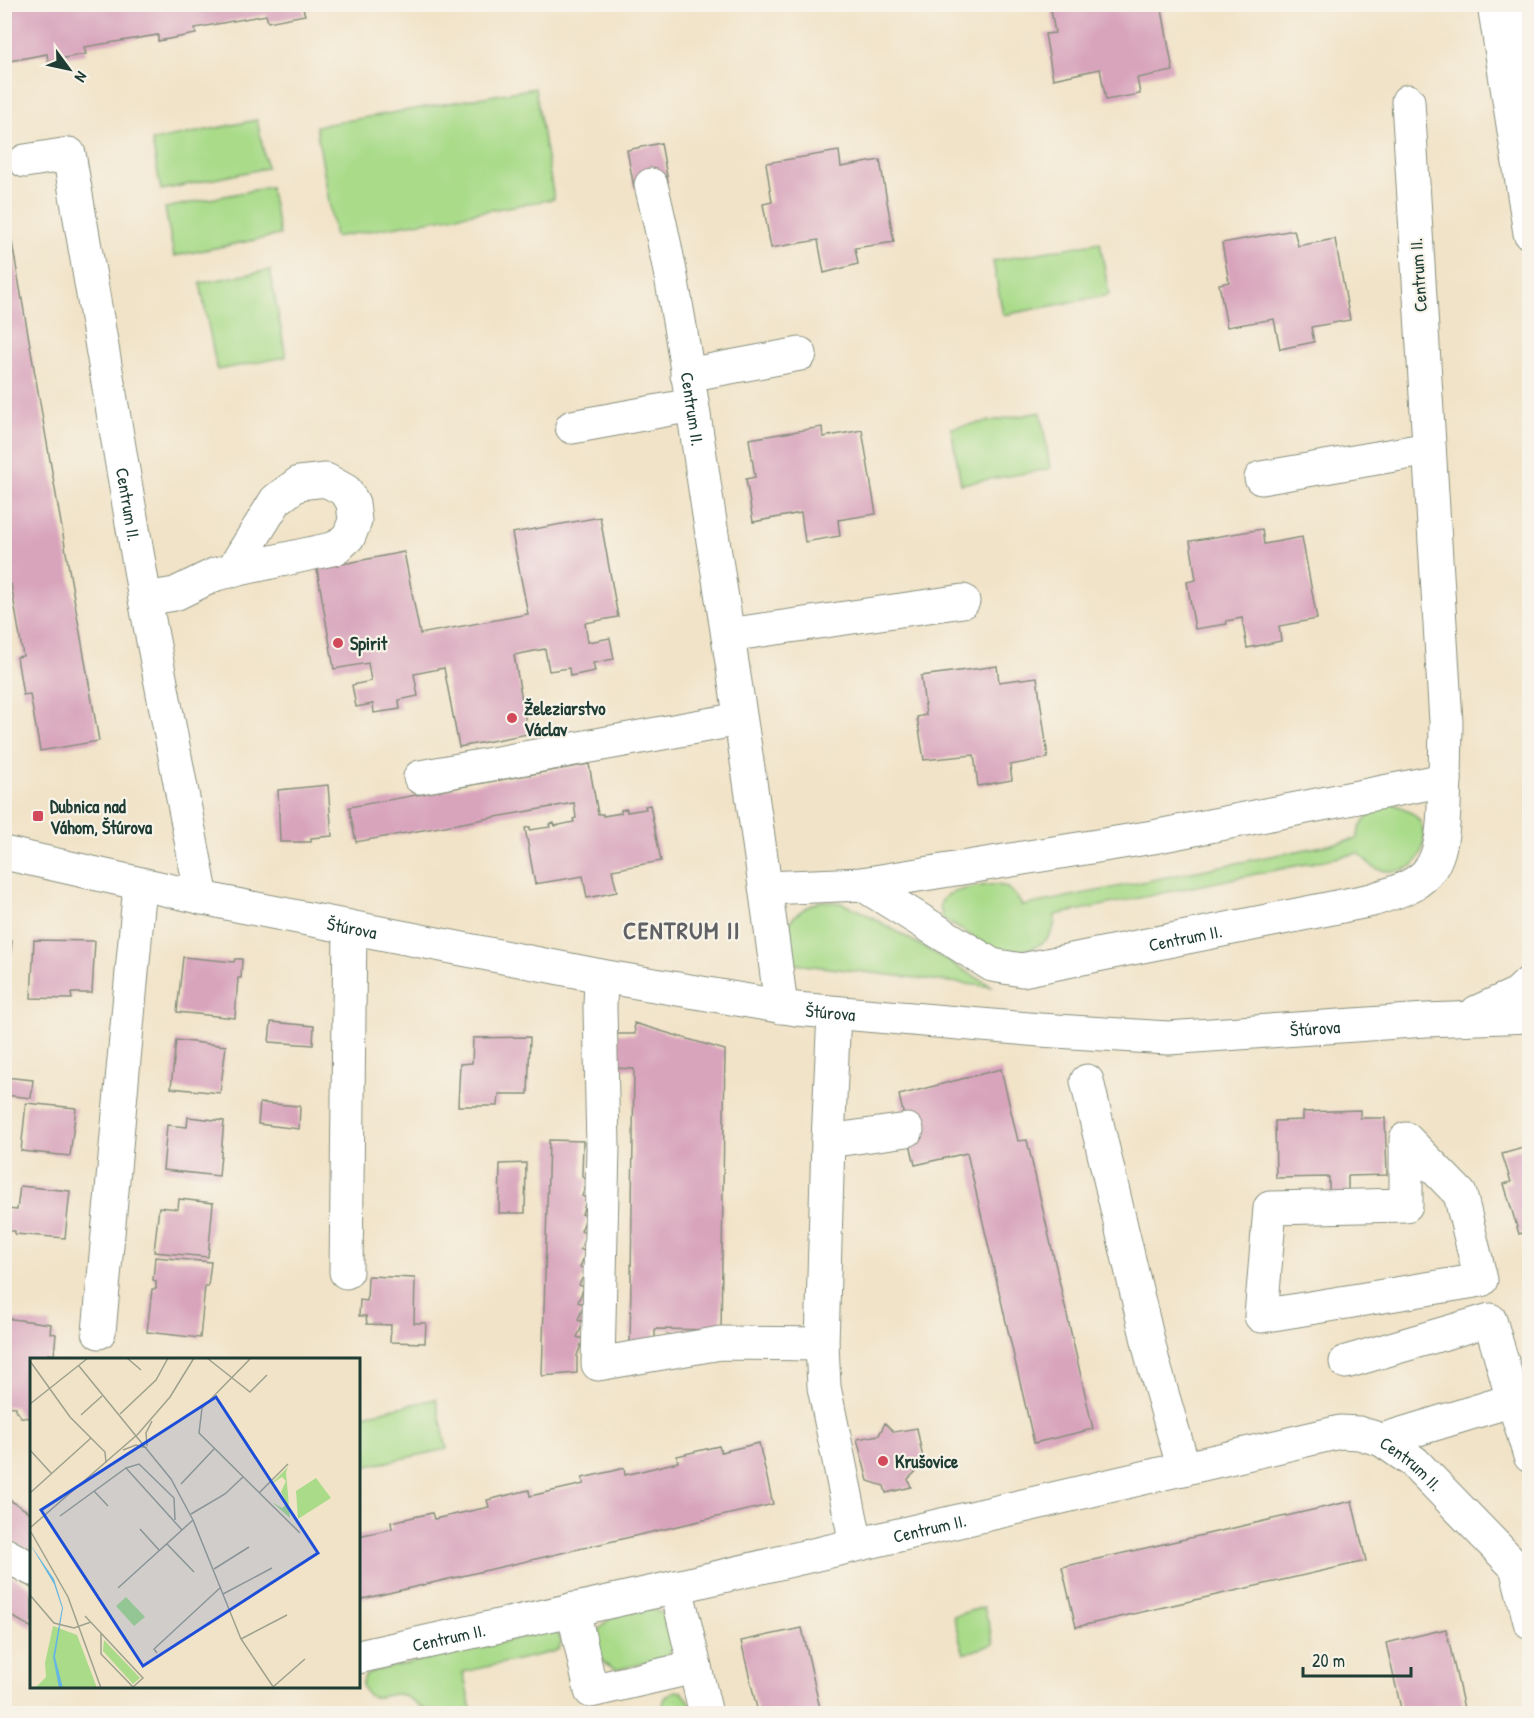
<svg xmlns="http://www.w3.org/2000/svg" width="1534" height="1718" viewBox="0 0 1534 1718" font-family="'Patrick Hand',sans-serif">
	<rect width="100%" height="100%" fill="#f7f3e8"/>
	<filter id="ink" filterUnits="userSpaceOnUse"><feTurbulence type="fractalNoise" baseFrequency=".0167" numOctaves="2"/><feDisplacementMap in="SourceGraphic" scale="12" xChannelSelector="R" yChannelSelector="G"/><feConvolveMatrix kernelMatrix="1 2 1 2 8 2 1 2 1" color-interpolation-filters="sRGB"/></filter>
	<filter id="wash" filterUnits="userSpaceOnUse"><feTurbulence type="fractalNoise" baseFrequency=".008" numOctaves="4" result="noise"/><feDisplacementMap in="SourceGraphic" scale="24" xChannelSelector="R" yChannelSelector="G"/><feGaussianBlur stdDeviation="1.35" result="paint"/><feColorMatrix in="noise" values="0 0 0 0 0 0 0 0 0 0 0 0 0 0 0 0 0 1.4 0 .05"/><feComposite in="paint" operator="in"/></filter>
	<g filter="url(#wash)">
		<rect width="100%" height="100%" fill="#f1e3c8"/>
		<!-- green -->
		<path fill="#a9db89" stroke="#648c5e" stroke-width="1.5" d="M535,88L554,199L335,237L316,126Z
			M257,120L267,168L161,190L152,141Z
			M270,187L280,235L174,256L165,208Z
			M1100,242L1109,295L1003,315L993,261Z
			M270,270L286,357L217,370L200,283Z
			M1041,412L1050,469L961,484L951,428Z
			M1391,803C1401,807 1412,811 1419,820C1427,832 1425,854 1414,864C1407,871 1391,872 1382,870C1372,869 1366,860 1359,853L1055,915C1055,921 1055,927 1051,933C1043,949 1013,956 997,949C979,942 961,929 944,920C932,896 951,892 970,888C982,886 996,882 1007,888C1015,893 1018,898 1022,906L1357,839C1361,816 1372,814 1391,803Z
			M821,901L841,903L861,911L993,987L787,963C786,955 783,943 784,935C788,916 805,907 821,901Z
			M436,1399L447,1449L359,1468V1416Z
			M984,1607L994,1644L964,1654L953,1616Z
			M646,1609L657,1611L667,1617L674,1647L665,1658L616,1670C612,1668 607,1666 604,1663C588,1649 596,1624 614,1617C624,1613 636,1612 646,1609Z
			M550,1631L558,1634L561,1641L559,1649L553,1652L463,1672L472,1713C461,1713 446,1716 435,1713C422,1711 410,1695 397,1694C381,1694 370,1706 362,1685L365,1676L374,1671Z
			M675,1691L682,1692L690,1702L693,1713H664C662,1702 663,1696 675,1691Z"/>
		<g id="blocks">
			<!-- building -->
			<path fill="#d8a4bc" d="M4,4H321V6L303,9L305,15L268,22L266,15L195,28L196,34L158,41V35L84,47L86,54L48,61L47,54L4,62Z
				M1050,4H1161L1173,71L1137,78L1140,94L1106,100L1100,69L1053,79L1045,34L1055,33Z
				M661,143L668,182L634,188L627,150Z
				M839,151L841,167L880,160L894,242L855,248L858,264L824,273L818,240L771,248L763,204L772,202L766,163Z
				M6,208L99,741L40,751L30,694L23,695L17,657L23,656L11,584L4,585Z
				M1294,230L1298,246L1335,239L1350,320L1311,327L1314,342L1280,349L1274,319L1227,327L1219,284L1229,282L1222,243Z
				M822,427L823,437L862,430L876,514L838,520L840,536L805,542L801,513L753,522L746,479L755,477L749,439Z
				M600,517L618,617L585,623L588,642L610,638L614,659L593,663L595,671L570,676L569,668L549,671L545,649L514,655L528,734L459,747L444,668L414,674L418,696L399,700L400,709L374,713L373,704L356,707L352,685L371,681L368,663L334,669L317,569L404,552L420,634L528,614L512,533Z
				M1262,529L1264,544L1302,537L1317,619L1279,626L1281,641L1247,648L1242,618L1226,621L1227,624L1195,629L1187,582L1196,580L1190,541Z
				M997,666L999,682L1037,677L1048,758L1010,765L1012,780L978,786L974,755L924,760L917,717L926,715L921,676Z
				M589,764L598,814H603V816L621,813V810L627,809V812L646,809L645,806L650,805L661,861L612,870L617,892L587,898L583,876L535,884L525,828L530,827V830L550,827L549,824L554,823L555,826L574,822L573,819L576,818L574,803L356,842L349,807Z
				M328,785L332,836L311,838V842H280L278,790Z
				M4,940L12,941L7,991H4Z
				M34,940L95,941L92,993H71L72,999L31,998Z
				M183,957L234,962L235,959H242L241,978H238L235,1018L177,1012Z
				M271,1022L314,1026L313,1045L269,1042Z
				M634,1023L725,1050L721,1330L655,1329V1347H630L634,1069L614,1068L616,1034H635Z
				M530,1037L528,1094H499L498,1106H458L460,1064L472,1063L473,1038Z
				M176,1040L226,1046L220,1093L171,1088Z
				M1001,1069L1018,1141L1027,1140L1093,1429L1034,1443L967,1153L915,1165L899,1095Z
				M4,1077L33,1080L31,1098L4,1095Z
				M26,1103L76,1108L70,1156L21,1151Z
				M260,1103L300,1106L299,1129L258,1124Z
				M1360,1110V1118H1385L1387,1175L1348,1176V1194H1329V1177L1276,1178L1275,1121L1303,1120V1112Z
				M188,1117L224,1121L219,1176L163,1170L167,1125L187,1127Z
				M549,1140L583,1141L582,1177L588,1180L582,1196L587,1198L582,1214L587,1216L581,1231L587,1234L580,1249L586,1252L580,1267L586,1270L579,1285L584,1287L578,1302L584,1304L578,1320L584,1322L577,1337L583,1339L577,1356V1373L542,1376Z
				M1530,1146V1242H1529L1526,1232L1519,1234L1504,1184L1511,1182L1502,1154Z
				M526,1163L525,1213H499L500,1164Z
				M20,1186L70,1191L65,1238L15,1234V1231H5L8,1209L17,1210Z
				M179,1199L213,1203L208,1257L154,1252L159,1207L178,1209Z
				M155,1257L211,1262L208,1286H205L200,1338L147,1332L152,1289H156V1281L153,1280Z
				M368,1276L415,1278L414,1323H426L425,1343L390,1342L391,1325L367,1324L366,1316H359L360,1300L367,1301Z
				M4,1318L51,1324L50,1333L56,1334L54,1355L48,1354V1359H32V1416L29,1418L21,1417L16,1410V1407L4,1406Z
				M885,1423L894,1432L917,1428L924,1464L908,1479L911,1487L886,1493L884,1486L868,1481L857,1439L879,1435Z
				M759,1443L773,1504L358,1600V1536L392,1529L391,1522L432,1513L434,1519L489,1507L487,1500L529,1490L530,1496L584,1484L582,1478L613,1471L624,1468L625,1475L678,1462L677,1456L710,1448L719,1446L721,1452Z
				M5,1497L32,1514V1553L5,1536Z
				M1352,1501L1366,1561L1076,1627L1062,1567Z
				M5,1573L32,1588V1628L5,1612Z
				M802,1628L821,1713H758L741,1641Z
				M1446,1629L1465,1713H1402L1386,1643Z"/>
		</g>
	</g>
	<g filter="url(#ink)">
		<use href="#blocks" fill-opacity="0" stroke="#88907e" stroke-width="1.5"/>
		<g fill="none" stroke-linecap="round" stroke-linejoin="round">
			<defs>
				<g id="minor">
					<path id="s1" d="M25,161L69,154L145,599L202,898"/>
					<path id="s2" d="M651,185C679,297 693,413 711,528C736,687 761,847 781,1007"/>
					<path d="M687,375L800,354"/>
					<path d="M572,427L692,405"/>
					<path d="M1261,478L1429,449"/>
					<path d="M145,599L175,594L216,574L336,548L349,536L355,521L353,503L346,491L326,480L299,483L276,500L232,571"/>
					<path d="M728,635L963,601"/>
					<path d="M420,777L740,719"/>
					<path id="s3" d="M4,853L226,903L601,976L796,1009L1040,1030L1168,1038L1426,1020L1530,1016"/>
					<path id="s4" d="M862,884L992,965L1022,970L1372,900C1389,894 1413,888 1426,874C1447,852 1443,808 1445,780"/>
					<path d="M766,888L862,884L1153,837L1445,780L1446,722L1408,101"/>
					<path d="M601,976L600,1007L603,1147L598,1364L721,1343L822,1344"/>
					<path d="M1477,1012L1517,994L1530,982"/>
					<path d="M834,1013L828,1141L822,1344L824,1387L856,1544"/>
					<path d="M1087,1081L1153,1362L1184,1469"/>
					<path d="M1406,1139L1460,1194L1481,1280L1261,1316L1270,1208L1406,1205Z"/>
					<path d="M828,1141L907,1130"/>
					<path d="M346,1272L350,927"/>
					<path d="M99,1332L140,885"/>
					<path d="M1346,1362L1490,1320L1513,1400L1382,1440"/>
					<path d="M1513,1400L1530,1456"/>
					<path d="M4,1554L32,1569"/>
					<path d="M676,1587L706,1714"/>
					<path d="M573,1609L591,1691L695,1667"/>
					<path id="s5" d="M358,1657L676,1587L1340,1432L1359,1433L1382,1440L1414,1462L1516,1567L1530,1622"/>
				</g>
				<path id="major" d="M1494,4L1530,233
					M1528,4L1530,72"/>
			</defs>
			<!-- minor casing -->
			<use href="#minor" stroke="#88907e" stroke-width="35"/>
			<!-- major casing -->
			<use href="#major" stroke="#88907e" stroke-width="35"/>
			<!-- minor -->
			<use href="#minor" stroke="#fff" stroke-width="33"/>
			<!-- major -->
			<use href="#major" stroke="#fff" stroke-width="33"/>
		</g>
	</g>
	<!-- markers -->
	<g fill="#d1495b" stroke="#f7f3e8" stroke-width="2">
		<circle cx="338" cy="643" r="6"/>
		<circle cx="512" cy="718" r="6"/>
		<rect x="32" y="810" width="12" height="12" rx="3"/>
		<circle cx="883" cy="1461" r="6"/>
	</g>
	<g text-anchor="middle" dominant-baseline="central" stroke-width="4.5" stroke-linejoin="round" paint-order="stroke">
		<!-- street labels -->
		<g font-size="18" fill="#1f3d34" stroke="#f7f3e8">
			<text transform="translate(1418 275) rotate(-94)">Centrum II.</text>
			<text stroke="none"><textPath href="#s2" startOffset="228">Centrum II.</textPath></text>
			<text stroke="none"><textPath href="#s1" startOffset="400">Centrum II.</textPath></text>
			<text stroke="none"><textPath href="#s3" startOffset="356">Štúrova</textPath></text>
			<text stroke="none"><textPath href="#s4" startOffset="350">Centrum II.</textPath></text>
			<text stroke="none"><textPath href="#s3" startOffset="842">Štúrova</textPath></text>
			<text stroke="none"><textPath href="#s3" startOffset="1328">Štúrova</textPath></text>
			<text stroke="none"><textPath href="#s5" startOffset="1088">Centrum II.</textPath></text>
			<text stroke="none"><textPath href="#s5" startOffset="586">Centrum II.</textPath></text>
			<text stroke="none"><textPath href="#s5" startOffset="93">Centrum II.</textPath></text>
		</g>
		<!-- poi labels -->
		<g font-size="18" font-weight="bold" fill="#1f3d34" stroke="#f7f3e8" text-anchor="start">
			<text x="350" y="643">Spirit</text>
			<text x="524" y="708">Železiarstvo<tspan x="524" dy="21">Václav</tspan></text>
			<text x="50" y="806">Dubnica nad<tspan x="50" dy="21">Váhom, Štúrova</tspan></text>
			<text x="895" y="1461">Krušovice</text>
		</g>
		<!-- district labels -->
		<g font-size="24" font-weight="bold" letter-spacing="1.5" fill="#606164" stroke="#f7f3e8">
			<text x="682" y="930">CENTRUM II</text>
		</g>
	</g>
	<!-- overview -->
	<g transform="translate(30 1358)">
		<rect width="330" height="330" fill="#f1e3c8"/>
		<path d="M258,109L256,114L260,160L242,144L252,150L257,146L251,134L256,123L252,119L240,127ZM286,120L301,140L268,161L266,133ZM96,239L115,259L104,268L86,248ZM23,268L47,277L67,330H5L16,319L15,305ZM74,282L110,320L103,326L73,293Z" fill="#a9db89"/>
		<path d="M0,186L24,221L33,250L25,299L33,330H29L23,299L32,250L24,226Z" fill="#65b7e1"/>
		<path fill="none" stroke="#9da18d" stroke-width="1.5" d="M97,0L111,12M177,0L220,34L237,17M220,1L172,50L169,75L270,175M0,3L40,59L75,94L76,105M49,8L141,121L163,162L211,281L244,330M0,46L58,0M90,56L126,22L138,0M51,57L72,38M117,88L116,75L122,63M0,92L21,115M93,92L106,87L117,90M96,110L109,106L144,140L145,162M151,126L184,91M64,133L78,148M0,135L61,80M229,135L258,106M161,156L195,136L213,119M30,158L96,110L152,172M1,169L108,76L140,39L164,0M110,171L129,192M1,174L38,239L71,330M137,186L164,214M184,211L219,189M88,230L163,162M193,236L242,210M0,237L24,265L44,270L61,264M55,258L113,320L103,329M71,275V296L104,330M211,281L257,257M127,295L124,291L191,229M243,329L275,301"/>
		<path fill="#1d4ed8" fill-opacity="0.15" stroke="#1d4ed8" stroke-width="3" d="M186,39L288,195L113,308L11,152Z"/>
		<rect width="330" height="330" fill="none" stroke="#1f3d34" stroke-width="3"/>
	</g>
	<!-- margin -->
	<rect width="1534" height="1718" fill="none" stroke="#f7f3e8" stroke-width="24"/>
	<!-- north arrow -->
	<g transform="translate(69 69) rotate(123)" stroke="#f7f3e8" stroke-width="4.5" paint-order="stroke">
	<path d="M0-4.5L10 22L0 15L-10 22Z" fill="#1f3d34"/>
	<text y="-9" font-size="16" font-weight="bold" text-anchor="middle" fill="#1f3d34">N</text>
	</g>
	<!-- scale -->
	<path d="M1303 1667v9h108v-9" fill="none" stroke="#1f3d34" stroke-width="3"/>
	<text x="1312" y="1667" font-size="18" fill="#1f3d34" stroke="#f7f3e8" stroke-width="4.5" paint-order="stroke">20 m</text>
</svg>
